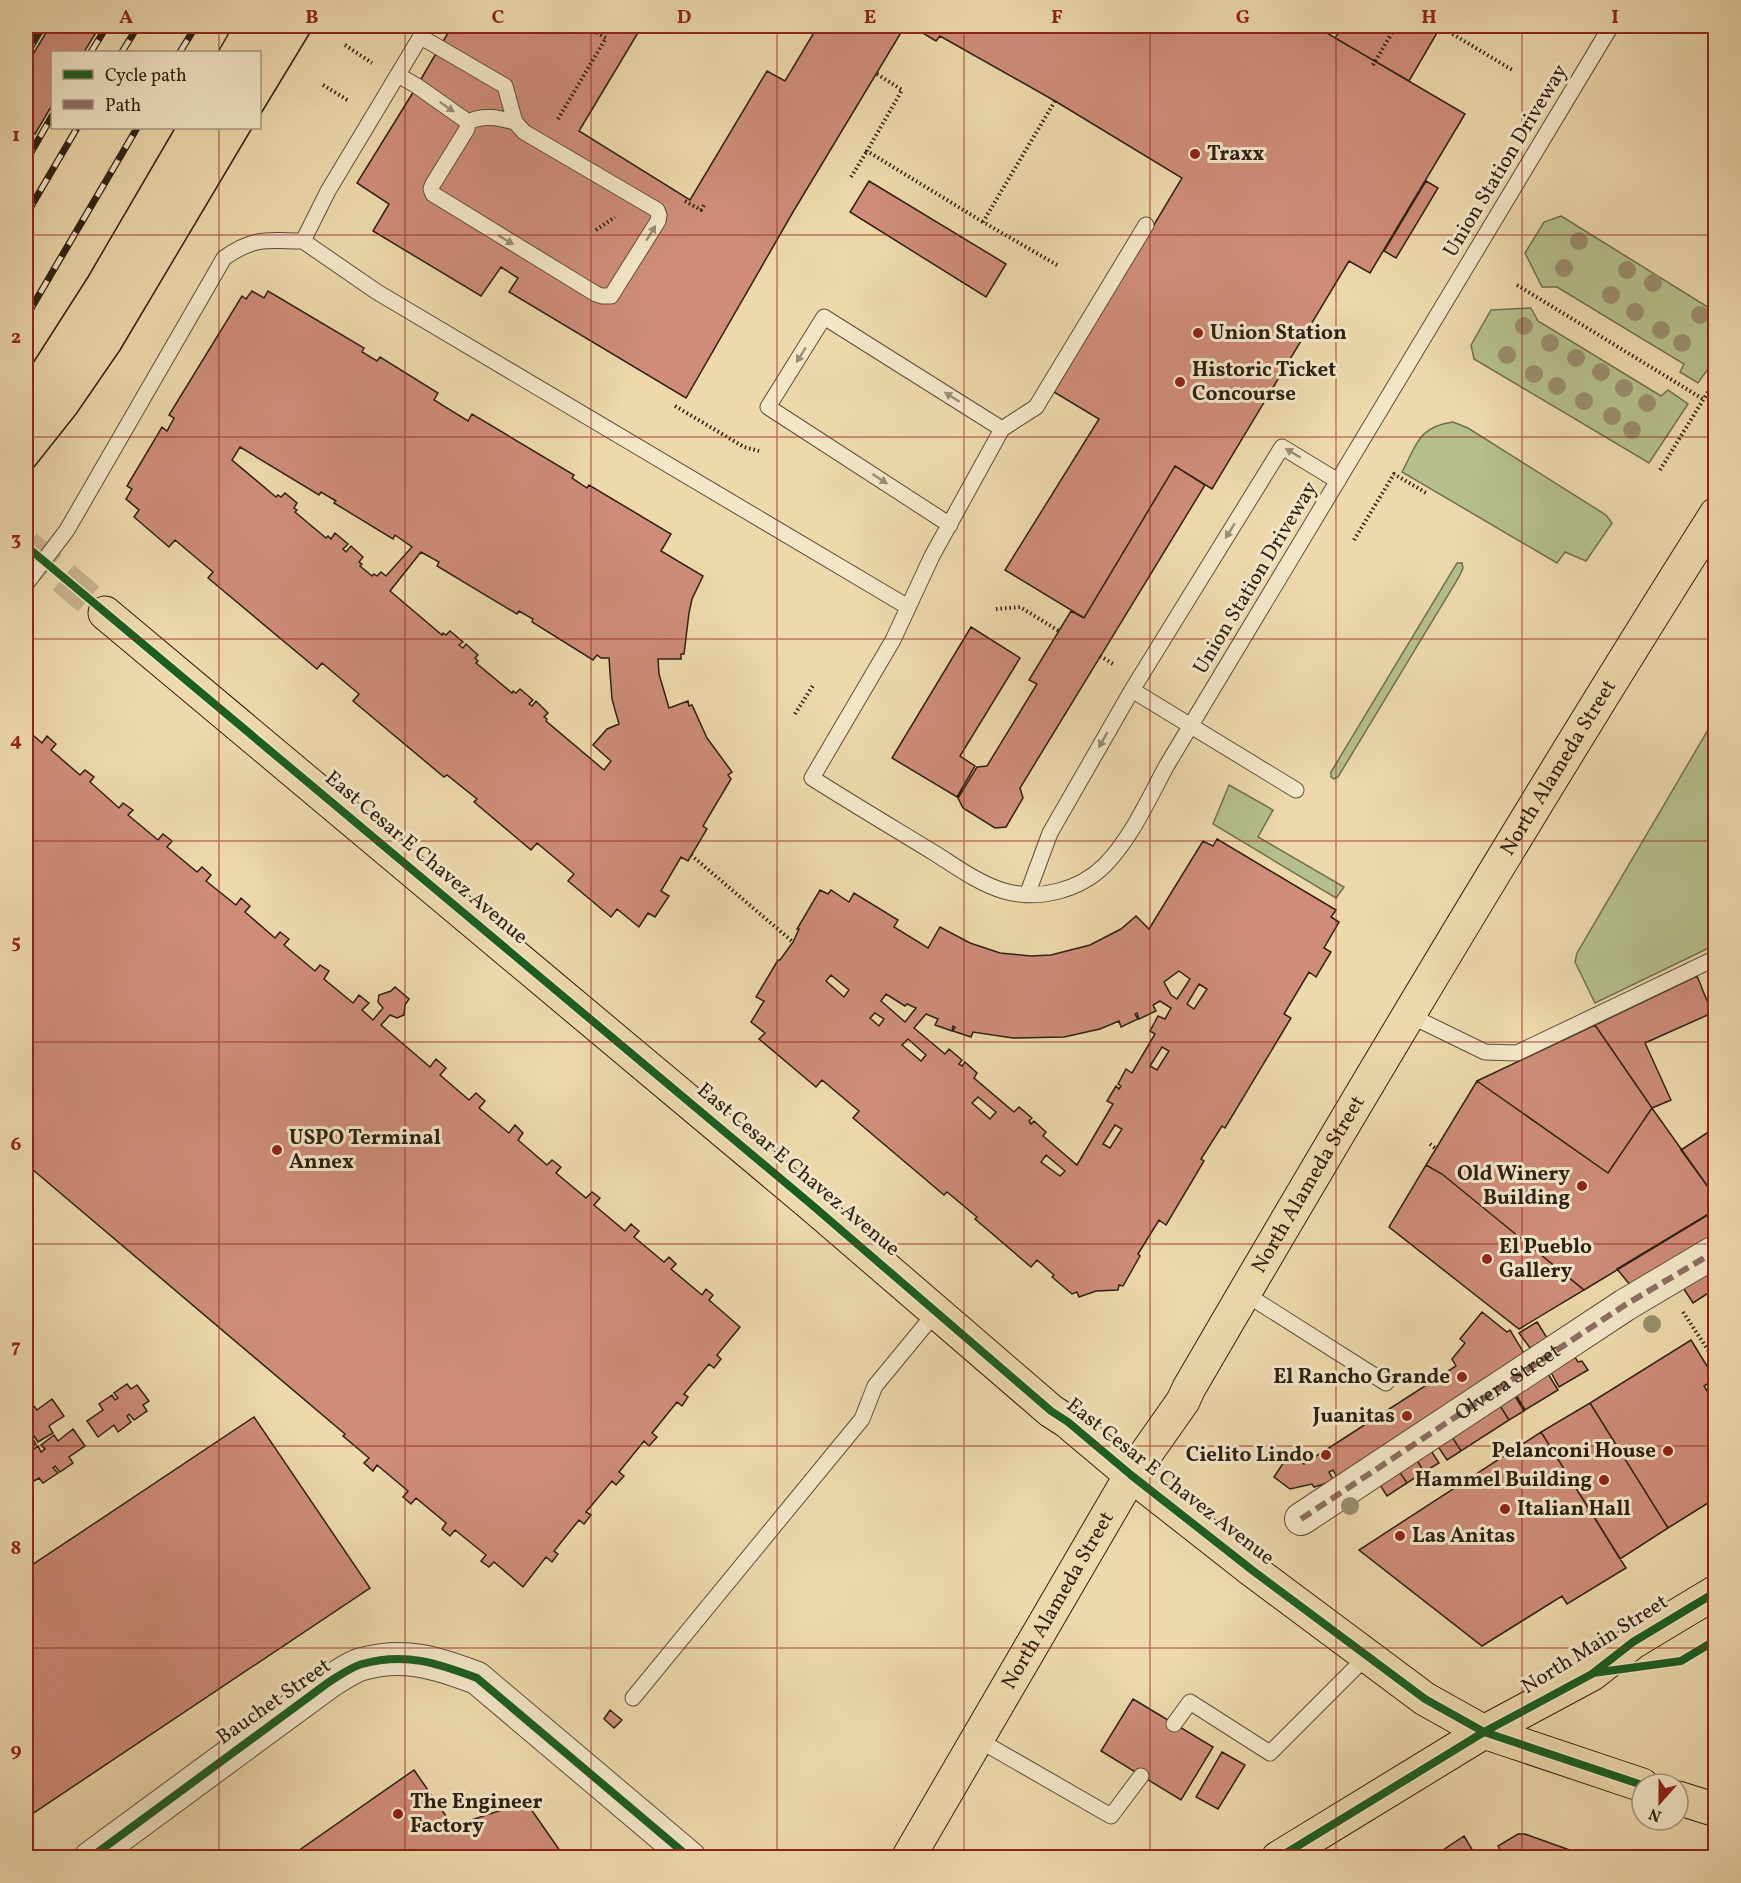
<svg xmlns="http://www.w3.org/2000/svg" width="1741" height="1883" viewBox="0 0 1741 1883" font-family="Vollkorn,serif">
	<rect width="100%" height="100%" fill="#edd9ac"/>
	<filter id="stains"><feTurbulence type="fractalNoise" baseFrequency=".00333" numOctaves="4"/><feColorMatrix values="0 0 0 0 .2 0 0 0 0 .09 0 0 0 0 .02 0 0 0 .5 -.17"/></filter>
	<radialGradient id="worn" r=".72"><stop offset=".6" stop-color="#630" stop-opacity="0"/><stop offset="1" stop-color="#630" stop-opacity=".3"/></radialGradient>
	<!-- green -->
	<path fill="#b5c08c" stroke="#72704f" stroke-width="1.5" d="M1561,216L1711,309L1715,317V359L1698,383L1680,372L1684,364L1557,287H1542L1525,253L1544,222Z
		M1531,308L1538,321L1661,396L1668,390L1688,404L1649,463L1474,359L1471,345L1491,310Z
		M1453,422L1468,428L1606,515L1612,523L1586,561L1565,552L1557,563L1402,472C1417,444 1418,427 1453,422Z
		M1457,563H1462L1463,568L1459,577L1338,777L1334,779L1331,777V772Z
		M1715,718V945L1595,1003L1575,962L1577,953Z
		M1229,785L1273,810L1258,837L1344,887L1336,898L1213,824Z"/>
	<!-- building -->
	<path fill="#ce8c79" stroke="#2e2012" stroke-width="1.5" fill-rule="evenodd" d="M50,26H100L84,52H52V105L35,134L26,129V66Z
		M452,26H905L793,212L686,398L509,292L518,278L501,267L481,296L373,231L389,204L357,183L417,86Z
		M642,26H818L785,81L767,71L690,200L579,131Z
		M911,26H1315L1465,114L1370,273L1349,261L1212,489L1175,466L1084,618L1005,570L1099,419L1054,392L1182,178L1055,101L940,36L936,41Z
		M1343,26H1441L1409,81L1335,38Z
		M869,181L1006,264L986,297L850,212Z
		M1426,181L1438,188L1396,258L1384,251Z
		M252,291L264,298L268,291L364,348L362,352L377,361L380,357L438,393L434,400L468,421L472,414L574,475L572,478L587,488L589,485L671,534L661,551L703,576L692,599L689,613L684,654H681V659H658L659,674L669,708L688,701L689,706L692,705L707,738L732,772L728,775L731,779L703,826L707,829L688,861L681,857L661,891L669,896L655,917L648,913L639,927L617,909L611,917L568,881L574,874L537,843L531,850L474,802L477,799L447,775L444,777L353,701L359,694L322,663L317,669L208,578L213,572L175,540L169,547L134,517L139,510L126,499L132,489L127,486L162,427L167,431L174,418L169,415L242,296L246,299ZM240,447L319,495L321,492L336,501L334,503L393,539L395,535L412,547L386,576L381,572L377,576L374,574L372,576L360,566L362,564L359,562L363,557L351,546L346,552L343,549L348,544L335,533L331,539L328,536L326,538L295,512L297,510L294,508L297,503L285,493L281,497L278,495L276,497L232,460ZM421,552L439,562L437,566L517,614L519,611L533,619L532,622L593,660L597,655L601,658H609L612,699L619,724L607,729L593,745L611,761L604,770L546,721L547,719L544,717L548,713L536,701L532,706L529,704L533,700L520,689L516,693L513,691L512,693L476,663L478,661L475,658L478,655L466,644L463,648L459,645L463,642L450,631L446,635L443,633L442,635L390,591Z
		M1175,466L1205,485L1020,788L1023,798L1006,827L995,828L963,808L958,798L977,767L987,766L1037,684L1029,680L1071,611L1084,618Z
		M971,627L1020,658L960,756L975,766L957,797L892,758Z
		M26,729L42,743L47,736L56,744L51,750L80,775L85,770L94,777L90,782L119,808L123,803L133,810L128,815L158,840L163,834L172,841L167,847L197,872L202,867L211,875L206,881L236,905L241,898L250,906L245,912L275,938L280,932L289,939L284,945L315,971L320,965L329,971L324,979L353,1003L359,995L369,1003L362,1010L373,1020L383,1008L378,1002L379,995L391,991L395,987L409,999L405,1005L404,1015L397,1018L390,1015L381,1025L430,1067L436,1059L446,1068L440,1075L469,1100L476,1093L485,1101L479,1108L509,1133L515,1125L523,1133L518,1140L547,1165L552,1160L561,1167L556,1173L586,1198L592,1192L600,1198L594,1205L625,1231L631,1224L639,1231L634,1237L664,1262L669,1257L676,1264L671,1269L702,1295L706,1289L713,1295L709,1300L740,1327L717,1355L721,1359L714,1368L709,1364L684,1394L688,1397L682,1406L677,1402L652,1433L657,1437L649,1446L644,1441L619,1472L624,1476L616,1485L612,1481L586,1512L591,1515L584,1524L579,1520L554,1551L558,1554L552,1562L546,1557L523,1587L494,1562L489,1567L481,1561L486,1555L455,1530L450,1536L442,1529L446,1523L416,1498L411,1504L403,1497L408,1491L377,1465L373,1471L364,1463L369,1458L343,1436L345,1434L26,1164Z
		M1217,839L1336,910L1331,917L1339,922L1324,948L1331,952L1316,977L1309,972L1284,1014L1291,1018L1225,1128L1222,1126L1201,1159L1204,1161L1166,1225L1159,1220L1138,1254L1140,1256L1123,1286L1119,1285L1118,1290L1096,1291L1079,1297L1077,1292L1072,1294L1052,1277L1054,1275L1037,1260L1031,1267L975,1219L977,1217L947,1192L944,1195L853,1118L859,1111L822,1080L816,1087L759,1039L765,1033L751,1022L764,1001L756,997L778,960H780L793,942L799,929H797L820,890L828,894L831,890L849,902L854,893L898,920L894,927L928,948L940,927L970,943L1000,953L1031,956L1051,955L1090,945L1121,929L1136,916L1149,929L1203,841L1213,846ZM1179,971L1190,979L1177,999L1171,995L1164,982ZM831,975L849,990L844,997L826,981ZM1199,984L1207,989L1194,1009L1187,1004ZM886,994L905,1006L907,1004L916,1008L905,1022L881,1001ZM1160,1001L1171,1008L1165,1019L1158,1016L1150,1031L1155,1034L1132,1073L1126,1069L1118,1084L1121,1086L1119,1089L1116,1086L1107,1101L1113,1104L1077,1165L1043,1136L1046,1132L1034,1121L1031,1124L1029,1121L1032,1118L1019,1107L1014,1112L974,1078L977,1073L965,1062L962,1066L959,1064L962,1060L949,1049L945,1054L914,1028L926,1014L938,1019L935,1025L952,1031L953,1026L955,1027L953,1031L971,1037L973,1032L1013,1038L1064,1037L1100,1029L1119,1021L1121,1027L1138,1019L1135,1014L1137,1013L1139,1019L1156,1011L1153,1005ZM875,1013L884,1019L879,1026L870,1018ZM908,1039L926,1055L921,1061L902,1045ZM1162,1047L1169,1051L1157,1070L1150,1066ZM978,1097L996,1112L990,1119L972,1103ZM1115,1125L1122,1129L1110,1148L1103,1144ZM1046,1155L1065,1171L1060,1176L1041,1162Z
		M1697,976L1712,1013L1645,1043L1671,1100L1652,1108L1595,1025Z
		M1595,1025L1652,1108L1608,1173L1477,1081Z
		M1477,1081L1608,1173L1652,1108L1716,1198V1210L1584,1290L1442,1174L1426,1165Z
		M1716,1127V1198L1681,1150Z
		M1426,1165L1442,1174L1584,1290L1519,1329L1483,1301L1389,1227Z
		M1715,1210L1716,1239L1636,1292L1617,1269Z
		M1716,1265V1288L1693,1303L1680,1283Z
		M1482,1312L1507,1332L1510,1330L1528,1360L1338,1479L1333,1470L1329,1472L1334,1481L1314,1487L1312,1484L1290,1489L1274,1477L1289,1454L1304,1464L1456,1366L1452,1359L1465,1343L1460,1339Z
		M1537,1322L1549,1341L1533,1352L1519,1333Z
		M1691,1340L1715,1379L1704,1386L1716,1405V1498L1668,1528L1590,1403Z
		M1571,1351L1578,1362L1582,1361L1588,1370L1559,1387L1547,1365Z
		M1545,1369L1558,1390L1525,1410L1511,1386Z
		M127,1384L131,1389L137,1385L149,1401L143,1405L147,1411L134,1420L129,1414L127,1416L131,1422L118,1432L114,1425L98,1437L87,1421L103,1410L99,1404L112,1395L115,1400L118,1398L114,1393Z
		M1716,1387V1405L1708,1393Z
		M1510,1388L1524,1411L1509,1420L1495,1398Z
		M1495,1398L1509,1420L1461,1451L1447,1429Z
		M52,1399L64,1416L49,1426L53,1433L38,1442L34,1436L32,1438L36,1444L26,1451V1411L33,1405L37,1410Z
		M1590,1403L1668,1528L1620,1559L1541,1432Z
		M254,1417L370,1588L26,1818V1569Z
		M73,1429L85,1446L69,1457L73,1463L60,1472L55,1466L53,1468L58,1473L43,1483L39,1478L34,1481L26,1469V1463L29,1461L26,1455L38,1446L41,1452L45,1449L41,1445L54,1435L58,1441Z
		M1447,1429L1461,1451L1447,1460L1433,1439Z
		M1541,1432L1626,1568L1567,1604L1562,1596L1482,1646L1359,1550Z
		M1426,1443L1439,1463L1424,1472L1412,1452Z
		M1412,1452L1424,1472L1407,1483L1394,1464Z
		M1394,1464L1407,1483L1387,1496L1375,1477Z
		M1133,1699L1213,1747L1181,1800L1101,1751Z
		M610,1710L622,1720L614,1728L604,1719Z
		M1222,1752L1245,1765L1218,1809L1196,1797Z
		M414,1770L453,1826L526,1802L565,1858H288Z
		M1518,1834H1525L1592,1858H1488L1500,1850L1498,1846Z
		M1464,1836L1477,1858H1431Z
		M1096,1850L1101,1858H1084Z"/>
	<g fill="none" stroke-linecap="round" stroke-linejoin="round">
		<!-- primary-tunnel -->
		<path stroke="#c7b48d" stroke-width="33" stroke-dasharray="33 16" stroke-linecap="butt" d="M26,546L105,613"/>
		<defs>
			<path id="lane" d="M427,26L328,191L303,241L377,292L908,607
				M398,75L417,86L468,122L467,129L433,184L431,189L433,194L596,294L602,296H611L658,221L659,215L657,210L524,132L515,122L505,86L421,37
				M468,122C484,114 499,118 515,122
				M1146,225L1036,407L1002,429L932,556L893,640L812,778C853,804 895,829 936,854C958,868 980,884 1004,891C1039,901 1080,890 1105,865C1132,837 1149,798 1167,765L1611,26
				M950,525L768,407L824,317L1002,429
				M26,584L67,530L224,258C255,236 268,241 303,241
				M1132,690L1296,790
				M1027,895L1050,833L1132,690L1282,447L1338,481
				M1409,1015L1485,1052L1517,1053L1716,958
				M1244,1293L1386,1383
				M633,1698L862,1419L875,1386L936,1312
				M1174,1724L1190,1702L1270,1753L1367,1656
				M977,1739L1111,1816L1141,1776"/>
			<g id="street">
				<path id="s1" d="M1301,1519L1625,1305L1716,1251"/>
				<path d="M90,1858L329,1682C339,1676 351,1667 362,1664C405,1652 437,1663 477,1678L690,1858"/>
			</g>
			<g id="primary">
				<path d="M105,613L812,1205L1051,1411L1068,1422L1131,1475L1252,1570L1425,1699L1484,1732L1642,1785"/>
				<path d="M1678,1798L1716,1810"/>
				<path id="s2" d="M908,1858L1131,1475L1183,1401L1189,1388C1360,1094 1534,802 1716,514"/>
				<path d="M1278,1858L1484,1732L1592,1674L1633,1642L1716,1592"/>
			</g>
		</defs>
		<!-- lane casing -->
		<use href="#lane" stroke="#5e4e38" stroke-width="17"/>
		<!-- street casing -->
		<use href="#street" stroke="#5e4e38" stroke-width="34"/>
		<!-- primary casing -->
		<use href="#primary" stroke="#2e2012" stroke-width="35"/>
		<!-- path -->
		<path stroke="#2e2012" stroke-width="4" stroke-dasharray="1.5 3" stroke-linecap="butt" d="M1441,27L1514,71
			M345,45L372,63
			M1373,65L1396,26
			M877,74L902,90L867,151L983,222
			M323,85L349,101
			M1055,101L983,222L1059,266
			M558,119L606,38L585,26
			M851,177L867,151
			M685,201L701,210L704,205
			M596,230L615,217
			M1517,285L1703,399
			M675,406L744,447L759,451
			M1660,470L1716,379
			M1354,540L1394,474L1428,494
			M996,609L1020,607L1059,631
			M1100,656L1115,665
			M795,714L814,684
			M691,855L793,942
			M1430,1144L1436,1149
			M1683,1312L1716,1362"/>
		<!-- lane -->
		<use href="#lane" stroke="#f3e6c9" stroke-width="15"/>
		<!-- street -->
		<use href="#street" stroke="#f3e6c9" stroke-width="32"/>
		<!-- primary -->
		<use href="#primary" stroke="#edd9ac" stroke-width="33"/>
		<!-- tram -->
		<path stroke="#2e2012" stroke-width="1.5" d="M218,52L233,26
			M260,115L314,26
			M26,374L88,277L175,128
			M26,477L76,414L120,350L252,128"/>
		<defs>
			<path id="rail" d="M91,52L107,26
				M122,52L138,26
				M180,52L196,26
				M26,55L43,26
				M26,161L52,116
				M26,215L77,128
				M26,317L137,128"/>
		</defs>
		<!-- rail casing -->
		<use href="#rail" stroke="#2e2012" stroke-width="7"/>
		<!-- rail -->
		<use href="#rail" stroke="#f3e6c9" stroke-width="4.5" stroke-dasharray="14" stroke-linecap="butt"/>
		<!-- quiet -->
		<path stroke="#8d6e63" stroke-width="6" stroke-dasharray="12 6" stroke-linecap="butt" d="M1301,1519L1625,1305L1716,1251"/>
		<defs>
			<path id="cycleway" d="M26,546L812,1205L1051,1411L1068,1422L1131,1475L1252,1570L1425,1699L1484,1732L1642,1785
				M1593,1673L1681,1661L1716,1640
				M90,1858L329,1682C339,1676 351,1667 362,1664C405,1652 437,1663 477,1678L690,1858
				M1278,1858L1484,1732L1592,1674L1633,1642L1716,1592"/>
		</defs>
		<!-- cycleway casing -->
		<use href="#cycleway" stroke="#f3e6c9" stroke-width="11"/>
		<!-- cycleway -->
		<use href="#cycleway" stroke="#1b5e20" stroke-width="8"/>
	</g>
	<!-- trees -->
	<g fill="#9a8e6c">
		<circle cx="1579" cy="241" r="9"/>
		<circle cx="1564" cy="268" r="9"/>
		<circle cx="1627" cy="270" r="9"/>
		<circle cx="1653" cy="283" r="9"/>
		<circle cx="1611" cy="295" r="9"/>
		<circle cx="1635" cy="312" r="9"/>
		<circle cx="1700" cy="315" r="9"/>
		<circle cx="1524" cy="326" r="9"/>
		<circle cx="1661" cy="330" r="9"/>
		<circle cx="1550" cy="343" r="9"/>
		<circle cx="1682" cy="343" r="9"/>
		<circle cx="1507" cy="355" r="9"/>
		<circle cx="1576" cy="358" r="9"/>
		<circle cx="1601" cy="372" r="9"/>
		<circle cx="1534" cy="374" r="9"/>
		<circle cx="1557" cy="386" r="9"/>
		<circle cx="1624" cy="388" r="9"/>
		<circle cx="1584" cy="401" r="9"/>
		<circle cx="1647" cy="403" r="9"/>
		<circle cx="1612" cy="416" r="9"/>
		<circle cx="1632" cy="430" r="9"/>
		<circle cx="1652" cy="1324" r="9"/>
		<circle cx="1350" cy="1506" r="9"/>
	</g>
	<!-- one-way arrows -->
	<defs><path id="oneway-solid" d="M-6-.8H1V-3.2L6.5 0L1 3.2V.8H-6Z" transform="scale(1.5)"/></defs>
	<g fill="#9a8d77">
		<use href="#oneway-solid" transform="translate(447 107) rotate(35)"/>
		<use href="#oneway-solid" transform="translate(651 233) rotate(-58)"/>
		<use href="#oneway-solid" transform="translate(506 240) rotate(31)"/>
		<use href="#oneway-solid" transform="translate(801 355) rotate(122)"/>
		<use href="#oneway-solid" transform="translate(952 397) rotate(-148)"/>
		<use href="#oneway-solid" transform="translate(1293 453) rotate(-149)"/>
		<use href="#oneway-solid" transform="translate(880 479) rotate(33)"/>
		<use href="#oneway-solid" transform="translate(1230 531) rotate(122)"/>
		<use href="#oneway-solid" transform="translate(1103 740) rotate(120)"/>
	</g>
	<!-- grid -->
	<path fill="none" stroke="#8f2418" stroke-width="1.5" stroke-opacity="0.55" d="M219,26V52M405,26V1858M591,26V1858M777,26V1858M964,26V1858M1150,26V1858M1336,26V1858M1522,26V1858M219,128V1858M26,235H1716M26,437H1716M26,639H1716M26,841H1716M26,1042H1716M26,1244H1716M26,1446H1716M26,1648H1716"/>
	<!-- markers -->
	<g fill="#8f2418" stroke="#f3e6c9" stroke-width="2">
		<circle cx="1195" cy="154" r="6"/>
		<circle cx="1198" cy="333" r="6"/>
		<circle cx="1180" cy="382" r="6"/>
		<circle cx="277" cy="1150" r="6"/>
		<circle cx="1582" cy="1186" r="6"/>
		<circle cx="1487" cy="1259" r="6"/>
		<circle cx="1462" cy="1377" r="6"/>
		<circle cx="1407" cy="1416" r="6"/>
		<circle cx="1668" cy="1451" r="6"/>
		<circle cx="1326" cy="1455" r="6"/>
		<circle cx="1604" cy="1480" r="6"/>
		<circle cx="1505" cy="1509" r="6"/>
		<circle cx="1400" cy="1536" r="6"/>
		<circle cx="398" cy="1814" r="6"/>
	</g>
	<g text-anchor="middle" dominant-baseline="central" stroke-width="6" stroke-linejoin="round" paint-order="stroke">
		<!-- poi labels -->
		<g font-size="21" font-weight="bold" fill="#2e2012" stroke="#f3e6c9" text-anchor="start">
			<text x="1207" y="154">Traxx</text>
			<text x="1210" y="333">Union Station</text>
			<text x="1192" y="370">Historic Ticket<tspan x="1192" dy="24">Concourse</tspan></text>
			<text x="289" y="1138">USPO Terminal<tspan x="289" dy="24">Annex</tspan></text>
			<text x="1570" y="1174" text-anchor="end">Old Winery<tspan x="1570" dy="24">Building</tspan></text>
			<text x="1499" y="1247">El Pueblo<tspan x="1499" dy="24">Gallery</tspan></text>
			<text x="1450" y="1377" text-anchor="end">El Rancho Grande</text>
			<text x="1395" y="1416" text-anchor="end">Juanitas</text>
			<text x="1656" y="1451" text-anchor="end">Pelanconi House</text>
			<text x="1314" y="1455" text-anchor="end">Cielito Lindo</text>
			<text x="1592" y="1480" text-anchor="end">Hammel Building</text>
			<text x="1517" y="1509">Italian Hall</text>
			<text x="1412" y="1536">Las Anitas</text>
			<text x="410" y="1802">The Engineer<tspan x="410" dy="24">Factory</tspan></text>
		</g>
		<!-- street labels -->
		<g font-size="21" fill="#2e2012" stroke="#f3e6c9">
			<text transform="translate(1506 161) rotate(-59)">Union Station Driveway</text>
			<text transform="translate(1256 578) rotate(-59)">Union Station Driveway</text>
			<text stroke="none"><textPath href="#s2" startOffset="1270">North Alameda Street</textPath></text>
			<text transform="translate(426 858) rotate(40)">East Cesar E Chavez Avenue</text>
			<text transform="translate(798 1170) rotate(40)">East Cesar E Chavez Avenue</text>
			<text stroke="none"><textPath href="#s2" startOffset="784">North Alameda Street</textPath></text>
			<text stroke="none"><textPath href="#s1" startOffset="248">Olvera Street</textPath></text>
			<text transform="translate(1170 1482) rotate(38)">East Cesar E Chavez Avenue</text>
			<text stroke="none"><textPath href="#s2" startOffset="298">North Alameda Street</textPath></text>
			<text transform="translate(1595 1645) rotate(-32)">North Main Street</text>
			<text transform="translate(274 1702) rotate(-35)">Bauchet Street</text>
		</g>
	</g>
	<!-- margin -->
	<rect width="1741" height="1883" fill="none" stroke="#edd9ac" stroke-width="66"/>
	<!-- legend -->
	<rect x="51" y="51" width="210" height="78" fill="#f3e6c9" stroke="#a49780" stroke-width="1.5"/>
	<rect x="63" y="70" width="30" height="9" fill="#1b5e20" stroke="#a49780" stroke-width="1.5"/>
	<text x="105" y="81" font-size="18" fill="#2e2012">Cycle path</text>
	<rect x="63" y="100" width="30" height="9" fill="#8d6e63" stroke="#a49780" stroke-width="1.5"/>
	<text x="105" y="111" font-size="18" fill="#2e2012">Path</text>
	<!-- north arrow -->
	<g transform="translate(1660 1802) rotate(201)"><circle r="28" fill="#f3e6c9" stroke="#a49780" stroke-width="1.5"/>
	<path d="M0-4.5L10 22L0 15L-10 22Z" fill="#8f2418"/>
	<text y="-9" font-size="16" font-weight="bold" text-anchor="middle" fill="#2e2012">N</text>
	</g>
	<rect x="33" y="33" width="1675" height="1817" fill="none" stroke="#8f2418" stroke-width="2"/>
	<g font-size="20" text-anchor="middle" font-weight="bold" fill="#8f2418">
		<text x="126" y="23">A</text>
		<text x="312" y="23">B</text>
		<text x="498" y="23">C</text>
		<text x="684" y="23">D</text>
		<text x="870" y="23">E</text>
		<text x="1057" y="23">F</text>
		<text x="1243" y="23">G</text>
		<text x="1429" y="23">H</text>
		<text x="1615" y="23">I</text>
		<text x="16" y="141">1</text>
		<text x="16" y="343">2</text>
		<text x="16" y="545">3</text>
		<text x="16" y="746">4</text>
		<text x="16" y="948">5</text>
		<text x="16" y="1150">6</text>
		<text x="16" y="1352">7</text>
		<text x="16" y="1554">8</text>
		<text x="16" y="1756">9</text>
	</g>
	<rect width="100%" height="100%" filter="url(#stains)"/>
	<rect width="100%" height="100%" fill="url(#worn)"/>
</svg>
